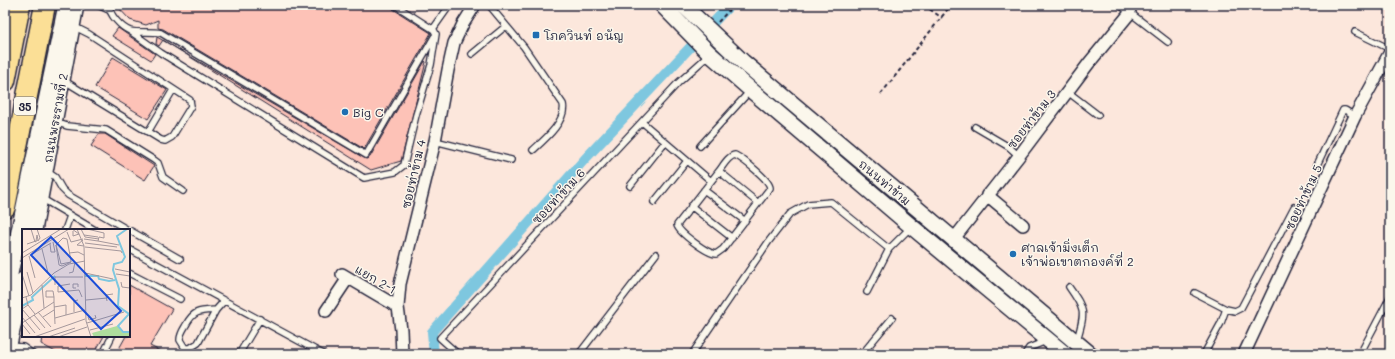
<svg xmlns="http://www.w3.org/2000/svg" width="1395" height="359" viewBox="0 0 1395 359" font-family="Mali,'Playpen Sans Thai',sans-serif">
	<rect width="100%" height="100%" fill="#fce7dc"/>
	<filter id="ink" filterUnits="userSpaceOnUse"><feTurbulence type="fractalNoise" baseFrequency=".025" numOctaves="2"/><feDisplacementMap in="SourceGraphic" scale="8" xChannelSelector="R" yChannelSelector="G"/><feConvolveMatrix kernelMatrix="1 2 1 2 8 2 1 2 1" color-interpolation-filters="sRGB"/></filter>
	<g filter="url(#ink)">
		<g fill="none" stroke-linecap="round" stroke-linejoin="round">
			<!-- canal -->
			<path stroke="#7ec7df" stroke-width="10" d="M434,354L432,332L584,160L730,5"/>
		</g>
		<!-- building -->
		<path fill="#fdc2b7" stroke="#22223b" d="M116,5H391L393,9L431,33L364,149L163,29L158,28V20L146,25L130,20Z
			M118,28L155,54L151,60L112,36Z
			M157,37L366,159L370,157L425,61L426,62L401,161L371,170L163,40L159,46L156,44Z
			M113,57L167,90L148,119L95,87Z
			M99,134H105L154,166L145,180L91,146Z
			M129,285L172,309L150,346L166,354H116L126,336H129Z
			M42,336H104L94,354H59L41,344Z"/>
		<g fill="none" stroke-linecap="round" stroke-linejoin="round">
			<defs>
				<path id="lane" d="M98,5L109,10
					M109,5C109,15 121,27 130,31C137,33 153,31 161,33L366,155L434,37
					M489,5L524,47L563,104C567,121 544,140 533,150
					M1120,5L1168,42
					M433,29L450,5
					M130,31L161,53L364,178L395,172L404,165L416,115L431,65L436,34L434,30L395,5
					M1355,32L1390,49
					M472,54L506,26
					M63,80L161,140L165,141L172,137L191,106L190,100L89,34L73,26
					M1068,92L1098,115
					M55,122L67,126L106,130L154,160L158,163L163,177L183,191
					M642,122L711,181
					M975,127L1009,147L1019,156
					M148,132L173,90
					M435,141L511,160
					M700,146L750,91
					M1317,165L1343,110H1345L1355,116
					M46,171L55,177L62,189L68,195L128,230
					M719,171C723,166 728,156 735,155C743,159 770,180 770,188L723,249L716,254C708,254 679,233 677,225L719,171L758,203
					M630,186L665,142
					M704,190L745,221
					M41,198L95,230
					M654,202L687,161
					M691,206L732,238
					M65,230L70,216
					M129,230L180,259
					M129,249L323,354
					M129,273L180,299
					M1069,287C1086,311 1085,312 1077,340
					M867,292L889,249L911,227
					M1195,293L1226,309L1221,323L1204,354
					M1226,309L1235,311L1241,308L1294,207
					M216,310C200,311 194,310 186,325C183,330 180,334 180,340L185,348H190L198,343L216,310L224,301
					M9,346L23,347L33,354
					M103,354L112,336
					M239,354L260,319
					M458,354L440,338L678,83L710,54
					M579,354L656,254
					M692,354L769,241L790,214L808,204L831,202L889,249
					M862,354L892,318
					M1025,354L1029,348L1046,341
					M1360,354L1390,297"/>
				<path id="street" d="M987,195L1023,225
					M953,240L1019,156L1089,63L1130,13
					M342,274L398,307
					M326,311L348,278
					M402,354L401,330L398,307L400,284L435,141L448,70L454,43L463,24L475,5
					M1244,354L1355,116L1390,52"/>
				<path id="secondary" d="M662,5L710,54L751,90L912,227L1065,354
					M683,5L743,62L1090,354
					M34,230L76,5
					M5,298L66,5
					M7,354L23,280"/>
				<path id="highway" d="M5,81L20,5
					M5,207L45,5"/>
			</defs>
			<!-- lane casing -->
			<use href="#lane" stroke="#22223b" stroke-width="8"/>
			<!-- street casing -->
			<use href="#street" stroke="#22223b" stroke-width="14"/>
			<!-- secondary casing -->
			<use href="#secondary" stroke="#22223b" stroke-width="18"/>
			<!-- highway casing -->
			<use href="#highway" stroke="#22223b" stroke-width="23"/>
			<!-- path -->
			<path stroke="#22223b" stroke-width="2" stroke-dasharray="4 3" stroke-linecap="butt" d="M924,5L942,18
				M718,22L734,5
				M881,94L951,5"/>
			<!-- lane -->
			<use href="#lane" stroke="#fbf7ec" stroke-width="5.5"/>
			<!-- street -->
			<use href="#street" stroke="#fbf7ec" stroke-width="11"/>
			<!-- secondary -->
			<use href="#secondary" stroke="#fbf7ec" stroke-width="15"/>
			<!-- highway -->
			<use href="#highway" stroke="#fbdf96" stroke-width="20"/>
		</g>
	</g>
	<!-- markers -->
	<g fill="#1f6fb2" stroke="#fbf7ec" stroke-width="1.5">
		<rect x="532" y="31" width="8" height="8" rx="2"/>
		<circle cx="345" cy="112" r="4"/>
		<circle cx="1013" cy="254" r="4"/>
	</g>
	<g text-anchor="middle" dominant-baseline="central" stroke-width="3" stroke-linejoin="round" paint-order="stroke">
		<!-- shield labels -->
		<rect fill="#fbf7ec" stroke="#636270" stroke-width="1" x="14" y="97" width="22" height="18" rx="3"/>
		<g font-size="11" font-weight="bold" fill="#22223b">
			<text x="25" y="106">35</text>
		</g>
		<!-- poi labels -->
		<g font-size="12" fill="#22223b" stroke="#fbf7ec" text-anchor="start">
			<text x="544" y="35">โภควินท์ อนัญ</text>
			<text x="353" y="112">Big C</text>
			<text x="1021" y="247">ศาลเจ้ามิ่งเต็ก<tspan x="1021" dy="14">เจ้าพ่อเขาตกองค์ที่ 2</tspan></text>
		</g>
		<!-- street labels -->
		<g font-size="12" fill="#22223b" stroke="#fbf7ec">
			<text transform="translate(55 118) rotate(-80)">ถนนพระรามที่ 2</text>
			<text transform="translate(1031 119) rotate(-52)">ซอยท่าข้าม 3</text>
			<text transform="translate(413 174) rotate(-77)">ซอยท่าข้าม 4</text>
			<text transform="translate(885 182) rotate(40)">ถนนท่าข้าม</text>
			<text transform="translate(558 196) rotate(-47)">ซอยท่าข้าม 6</text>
			<text transform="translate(1303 197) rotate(-65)">ซอยท่าข้าม 5</text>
			<text transform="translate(376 279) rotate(30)">แยก 2-1</text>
		</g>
	</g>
	<!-- overview -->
	<g transform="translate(22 229)">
		<rect width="108" height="108" fill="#fce7dc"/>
		<path d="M95,97L101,104H108V108H72L70,104Z" fill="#aede9d"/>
		<path fill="none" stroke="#7ec7df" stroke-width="2" d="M105,0L95,7L103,28L100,33L92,35L91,41L97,60L96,77L107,85L96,97L101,103H108M63,47H76L77,50L87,52L93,51M0,77L11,71L10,68L33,47"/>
		<path fill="none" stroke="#a5989c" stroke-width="1" d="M9,0L13,13M15,0L18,9L16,12M50,0L57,5L51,7V2M55,0L62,17L64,92L69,108M59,0L63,8L77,10M45,3L49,13L61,10M62,6L76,8M62,10L76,12L77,8L82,9V4L65,0M61,11L55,16L62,17M76,12L97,16M63,14L95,18M5,15L14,12L15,6L16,11L13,13M28,15L29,23H33L31,13M34,16L37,36L40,37L47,34L49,33V32L45,10L41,9L34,16L39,35L49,33M63,18L99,22L100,24M20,20L26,44M0,24L39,0M12,24L29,14M47,24L56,23L62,26M7,27L13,49M0,29L47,0M93,40L108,43M5,43L11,64M47,44L51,43L53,33M63,44L91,50M0,45L7,67M94,45L108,47M99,53L100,58L108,59M48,55L36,57V63L57,61L60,68M20,56L22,79M33,56V48H61M54,59H51V55H56V58M4,68L6,76L13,85M32,68H24V62H31L32,68V73L33,95M0,69L9,66L32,44L47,35L63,32M64,71L85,69M85,72L84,66L91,65M6,76L0,80L18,101M32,78L44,76V86L33,89M16,83L29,98M52,83V72L56,71M12,86L23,99M44,86L63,81M0,88L13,104M21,88L32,81M66,88L67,91L74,89L73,86M0,94L32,73M65,94L102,83M0,95L8,105M68,101L91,95M12,108L63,90M26,108L53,99M36,108L65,98"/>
		<path fill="#1d4ed8" fill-opacity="0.15" stroke="#1d4ed8" stroke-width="2" d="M29,8L99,82L79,100L9,26Z"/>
		<rect width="108" height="108" fill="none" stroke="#22223b" stroke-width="2"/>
	</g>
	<!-- margin -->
	<rect width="1395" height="359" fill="none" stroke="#fbf7ec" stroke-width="20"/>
	<rect x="10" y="10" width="1375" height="339" fill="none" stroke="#22223b" stroke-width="1.5" filter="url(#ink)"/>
</svg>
